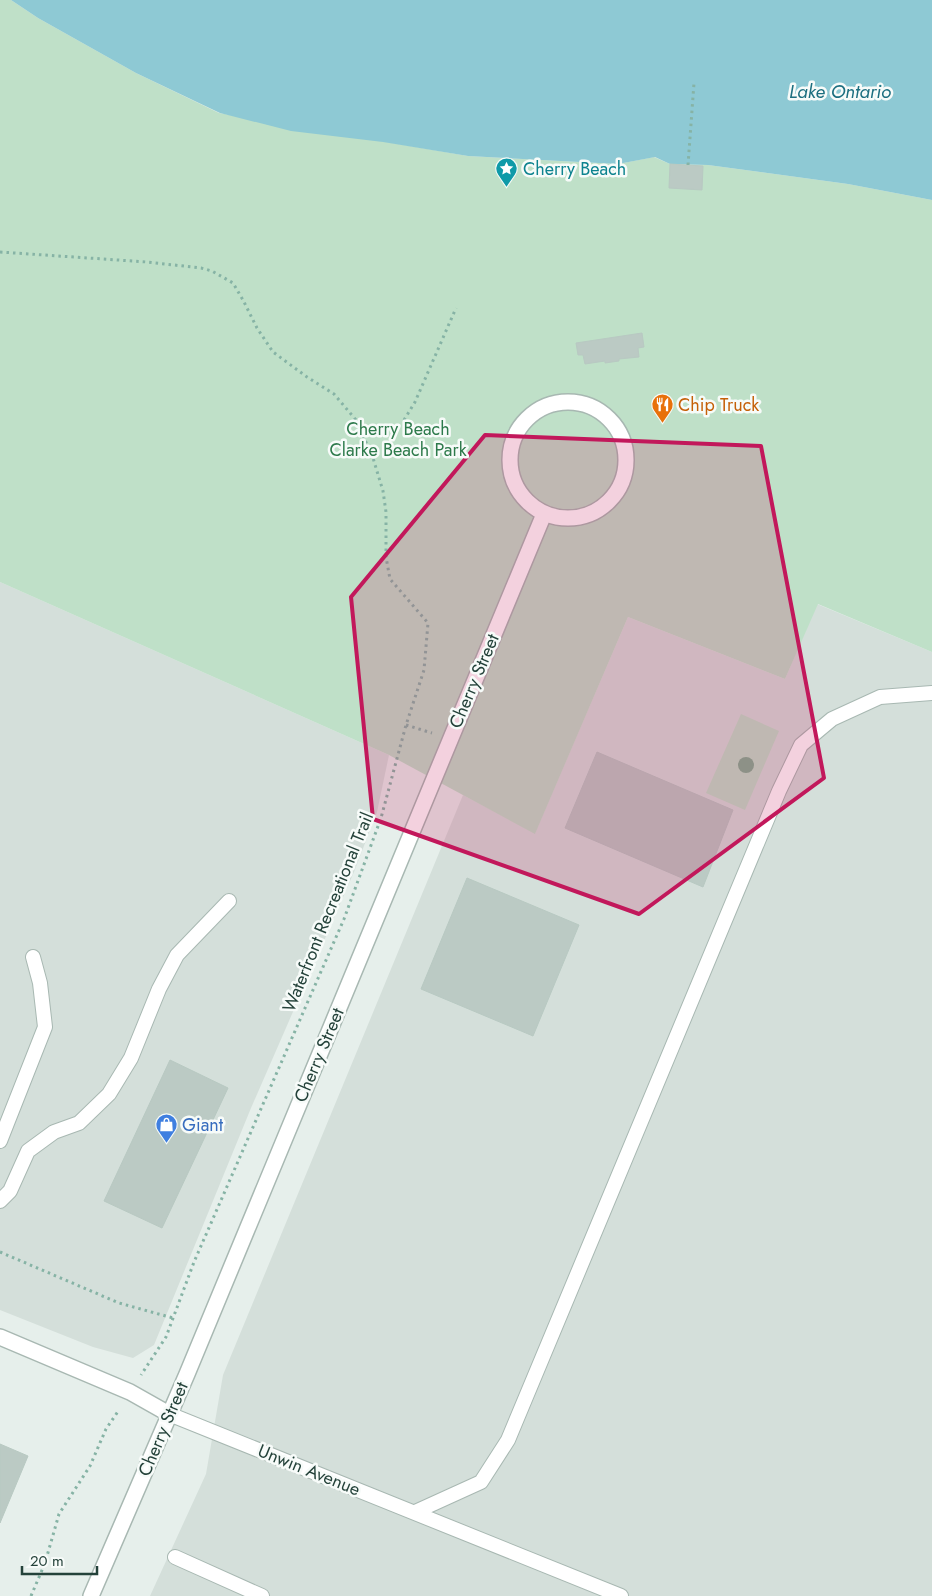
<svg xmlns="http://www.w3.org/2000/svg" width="932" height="1596" viewBox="0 0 932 1596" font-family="Jost,sans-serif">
	<rect width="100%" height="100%" fill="#e6efeb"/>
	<!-- built -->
	<path fill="#d4dfda" d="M0,582L389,755L377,812L354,872L251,1108L154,1345L133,1358L93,1347L0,1310Z
		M817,604L932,652V1596H150L206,1474L223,1375L463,795L535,833L628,617L785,679Z"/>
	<!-- green -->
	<path fill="#bfe0c8" d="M0,0H11L38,18L136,73L219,113L468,156L618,164L654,157L670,164L708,165L848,184L932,200V652L818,604L785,679L628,617L535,834L389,755L0,582Z
		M741,714L779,731L745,810L706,793Z"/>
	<!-- water -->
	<path fill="#8ec9d4" d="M11,0H932V200L848,184L708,165L670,164L655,157L618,164L468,156L383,142L291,131L220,113L136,73L38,18Z"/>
	<!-- building -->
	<path fill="#bbcac4" stroke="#b8c9c2" d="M670,164L703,166L702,190L669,188Z
		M642,333L644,347L638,348L639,357L619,359V361L605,363V361L585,364L583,355H578L576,343Z
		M597,752L733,810L703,887L565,828Z
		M467,878L579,925L533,1036L421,989Z
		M170,1060L228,1088L162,1228L104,1201Z
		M0,1444L28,1456L0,1523Z"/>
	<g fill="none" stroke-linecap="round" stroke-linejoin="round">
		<defs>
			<path id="service" d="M0,1141L45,1027L40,983L33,957
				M0,1201L10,1191L28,1151L54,1132L79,1123L109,1094L131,1058L159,989L177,955L229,901
				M169,1414L621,1596
				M415,1512L481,1482L508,1440L779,791L801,745L832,719L880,697L932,693
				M175,1557L262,1596"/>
			<path id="tertiary" d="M510 460a58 58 0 1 1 116 0a58 58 0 1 1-116 0Z
				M0,1337L130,1392L169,1414
				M91,1596L187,1374L544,514"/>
		</defs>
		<!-- service casing -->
		<use href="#service" stroke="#a8b8b2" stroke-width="16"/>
		<!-- tertiary casing -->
		<use href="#tertiary" stroke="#a8b8b2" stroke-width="18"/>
		<!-- path -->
		<path stroke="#86b3a5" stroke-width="3" stroke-dasharray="2.5 4" stroke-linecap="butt" d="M688,165L694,83
			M0,252L147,262L201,268L212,271L233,283L243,300L257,328L273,352L307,377L334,394L356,420L373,458L383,491L386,512V557L390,579L428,623L424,670L406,725L381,818L344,919L194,1262L166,1337L141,1375
			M404,420L415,402L456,308
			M406,725L432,733
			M0,1252L119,1303L173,1318
			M31,1596L45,1563L59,1514L90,1466L106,1429L119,1410"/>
		<!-- service -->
		<use href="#service" stroke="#fff" stroke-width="14"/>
		<!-- tertiary -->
		<use href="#tertiary" stroke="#fff" stroke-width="15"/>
	</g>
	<!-- trees -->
	<circle fill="#80af93" cx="746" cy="765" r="8"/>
	<!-- marked area -->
	<path fill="#c2185b" fill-opacity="0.2" stroke="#c2185b" stroke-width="4" stroke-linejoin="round" d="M485,435L761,446L824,778L639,914L373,819L351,597Z"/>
	<!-- icons -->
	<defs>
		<symbol id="sight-pin" viewBox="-11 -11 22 30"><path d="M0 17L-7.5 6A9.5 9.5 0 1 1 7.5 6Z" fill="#0f9aa8" stroke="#f7fbf9"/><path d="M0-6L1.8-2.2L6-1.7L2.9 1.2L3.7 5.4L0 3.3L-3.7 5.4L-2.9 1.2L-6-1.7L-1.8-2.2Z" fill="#fff"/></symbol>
		<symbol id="restaurant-pin" viewBox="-11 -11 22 30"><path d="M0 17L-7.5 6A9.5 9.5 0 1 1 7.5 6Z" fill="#e8710a" stroke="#f7fbf9"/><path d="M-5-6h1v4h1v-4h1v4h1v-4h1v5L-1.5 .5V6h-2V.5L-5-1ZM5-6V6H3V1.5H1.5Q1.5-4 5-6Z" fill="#fff"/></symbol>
		<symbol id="shop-pin" viewBox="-11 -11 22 30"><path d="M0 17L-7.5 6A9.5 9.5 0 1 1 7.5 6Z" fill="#3f7fe0" stroke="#f7fbf9"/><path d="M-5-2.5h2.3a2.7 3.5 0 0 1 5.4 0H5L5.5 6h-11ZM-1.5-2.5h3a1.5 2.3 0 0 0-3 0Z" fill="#fff"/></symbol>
	</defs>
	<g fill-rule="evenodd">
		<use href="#sight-pin" x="494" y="156" width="25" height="34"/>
		<use href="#restaurant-pin" x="650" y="392" width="25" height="34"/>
		<use href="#shop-pin" x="154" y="1112" width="25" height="34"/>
	</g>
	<g text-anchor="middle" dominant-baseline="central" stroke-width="5" stroke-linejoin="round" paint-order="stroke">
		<!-- culture labels -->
		<g font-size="18" fill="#0d838f" stroke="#f7fbf9" text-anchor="start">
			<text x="523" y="169">Cherry Beach</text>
		</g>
		<!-- food labels -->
		<g font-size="18" fill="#c56008" stroke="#f7fbf9" text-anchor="start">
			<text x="678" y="405">Chip Truck</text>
		</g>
		<!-- park labels -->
		<g font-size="18" fill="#2d7a4b" stroke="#f7fbf9">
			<text x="398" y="429">Cherry Beach<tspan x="398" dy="21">Clarke Beach Park</tspan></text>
		</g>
		<!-- street labels -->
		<g font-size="18" fill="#24423a" stroke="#f7fbf9">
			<text transform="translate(474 681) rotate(-67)">Cherry Street</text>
			<text transform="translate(328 912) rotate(-68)">Waterfront Recreational Trail</text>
			<text transform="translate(319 1055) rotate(-67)">Cherry Street</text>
			<text transform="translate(163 1429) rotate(-67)">Cherry Street</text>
			<text transform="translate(309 1470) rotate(22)">Unwin Avenue</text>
		</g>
		<!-- shop labels -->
		<g font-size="18" fill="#366cbe" stroke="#f7fbf9" text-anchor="start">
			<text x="182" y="1125">Giant</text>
		</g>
		<!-- water labels -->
		<g font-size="19" font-style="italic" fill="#1c6f80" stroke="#f7fbf9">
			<text x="840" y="91">Lake Ontario</text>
		</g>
	</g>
	<!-- scale -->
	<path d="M22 1566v8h75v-8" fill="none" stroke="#24423a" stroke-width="2.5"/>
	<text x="30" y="1566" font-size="15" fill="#24423a" stroke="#f7fbf9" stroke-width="4" paint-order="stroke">20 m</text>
</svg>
